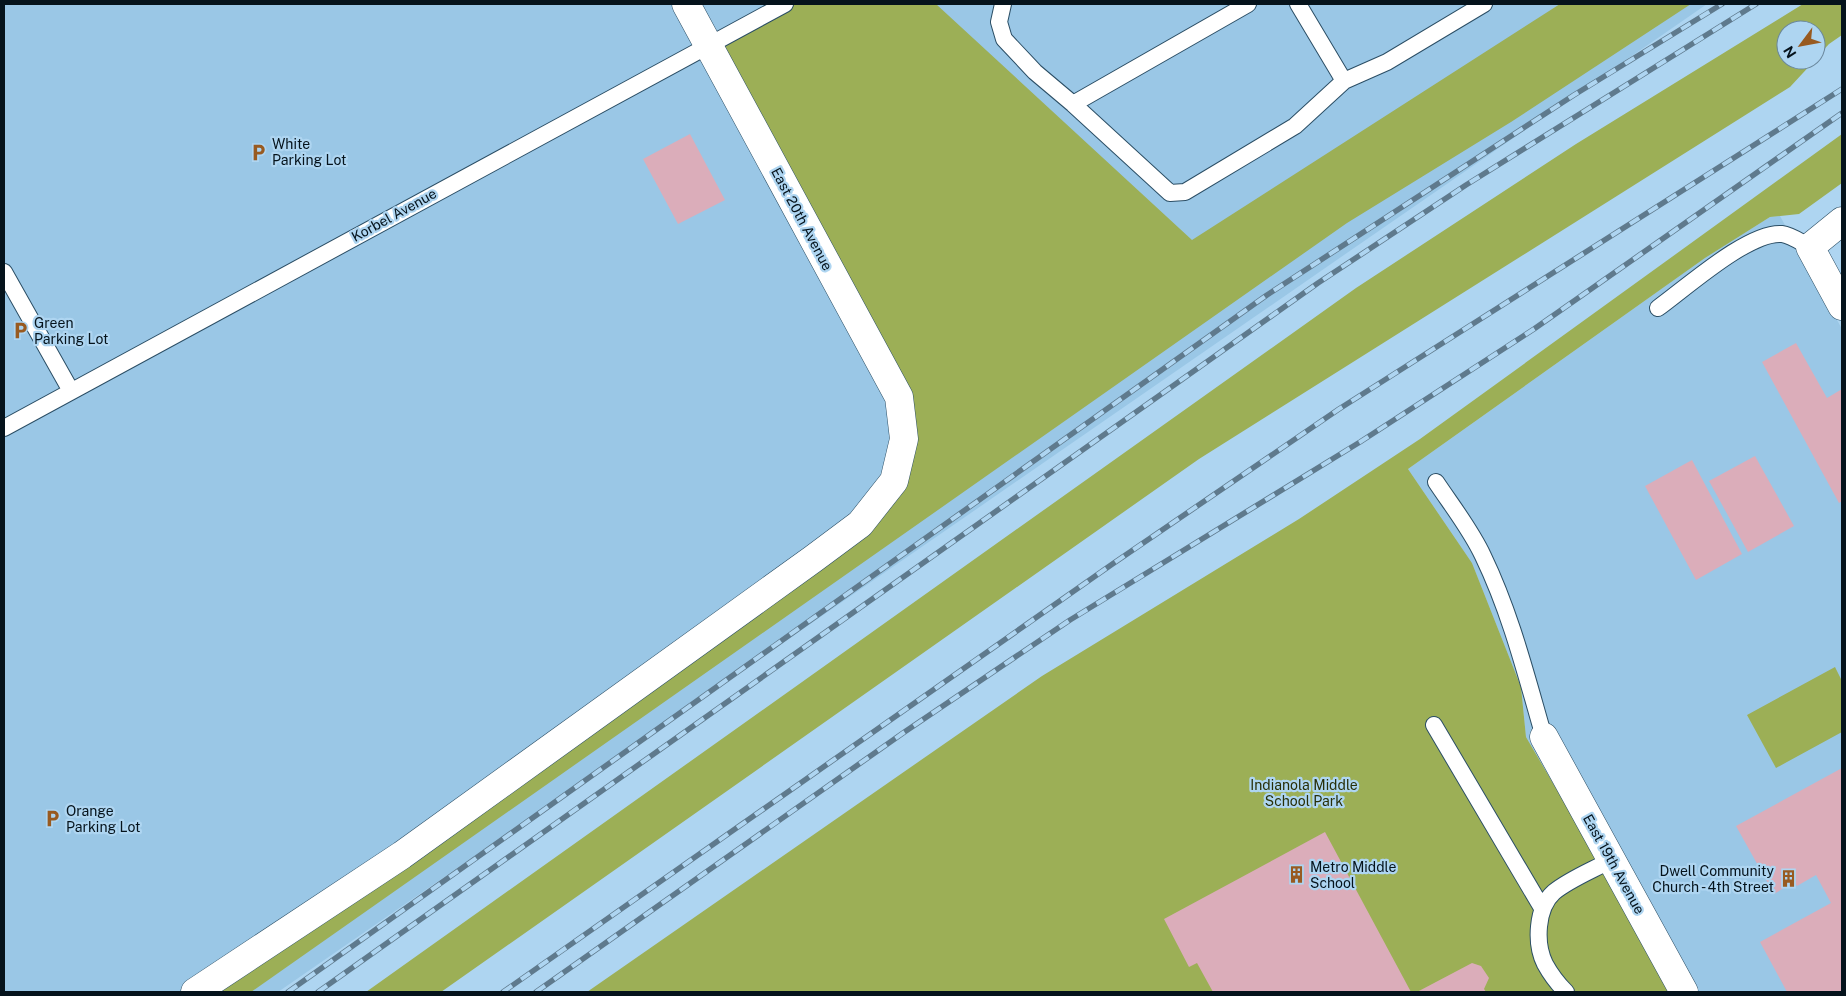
<svg xmlns="http://www.w3.org/2000/svg" width="1846" height="996" viewBox="0 0 1846 996" font-family="'Public Sans',sans-serif">
	<rect width="100%" height="100%" fill="#aed5f1"/>
	<!-- built -->
	<path fill="#9ac7e6" d="M4,4H1707L278,992H4Z
		M1780,216L1842,329V992H1674L1526,737L1521,687L1472,563L1408,469L1705,258L1770,217Z"/>
	<!-- green -->
	<path fill="#9caf56" d="M785,4H936L1192,240L1560,4H1691L1511,122L1347,223L251,992H195L402,855L894,481L899,397L709,47Z
		M1803,4H1842V35L1829,44L1816,58V30H1786V60H1815L1790,87L1199,459L441,992H366L1356,288L1576,144Z
		M1842,134V183L1799,214L1770,217L1705,258L1408,469L1472,563L1521,687L1526,737L1675,992H587L1042,676L1299,519L1420,439Z
		M1835,667L1842,681V732L1776,768L1747,715Z"/>
	<!-- building -->
	<path fill="#dbadba" d="M690,134L725,200L678,224L643,159Z
		M1796,343L1827,398L1842,389V501L1839,503L1762,362Z
		M1755,456L1794,526L1748,552L1709,481Z
		M1692,460L1742,554L1696,580L1645,486Z
		M1842,768V992H1787L1760,942L1831,903L1816,875L1797,886L1794,882L1774,894L1736,826Z
		M1325,832L1411,992H1213L1197,963L1189,967L1164,919Z
		M1472,963L1481,966L1489,978L1484,989L1486,992H1417Z"/>
	<g fill="none" stroke-linecap="round" stroke-linejoin="round">
		<defs>
			<path id="lane" d="M1003,4L999,22L1004,39L1035,72L1073,104L1170,193L1185,192L1295,126L1344,81L1298,4
				M1344,81L1387,62L1484,4
				M1073,104L1248,4
				M4,272L71,391
				M1658,308C1686,288 1749,231 1782,234C1791,235 1802,243 1810,247
				M4,428L785,4
				M1436,482C1452,506 1471,530 1483,556C1511,614 1526,675 1544,737
				M1434,725L1542,908
				M1566,992C1558,984 1551,975 1545,964C1535,944 1536,908 1554,892C1570,879 1593,870 1611,860"/>
			<path id="street" d="M1842,221L1810,247L1842,306
				M1544,737L1684,992
				M195,992L402,855L813,559L860,524L894,481L904,439L899,397L686,4"/>
		</defs>
		<!-- lane casing -->
		<use href="#lane" stroke="#2b4e65" stroke-width="18"/>
		<!-- street casing -->
		<use href="#street" stroke="#2b4e65" stroke-width="29"/>
		<!-- lane -->
		<use href="#lane" stroke="#fff" stroke-width="16"/>
		<!-- street -->
		<use href="#street" stroke="#fff" stroke-width="28"/>
		<defs>
			<path id="rail" d="M288,992L1267,295L1574,95L1722,4
				M318,992L1318,283L1466,185L1756,4
				M503,992L1111,565L1339,409L1842,89
				M536,992L903,733L1070,620L1360,442L1534,329L1842,113"/>
		</defs>
		<!-- rail casing -->
		<use href="#rail" stroke="#5f7a8d" stroke-width="5.5"/>
		<!-- rail -->
		<use href="#rail" stroke="#aed5f1" stroke-width="4" stroke-dasharray="11" stroke-linecap="butt"/>
	</g>
	<!-- icons -->
	<defs>
		<symbol id="parking-bare" viewBox="-9 -9 18 18"><path d="M-3.5-5.5H1a3.5 3.5 0 0 1 0 7H-1V5.5H-3.5ZM-1-3.4V-.6H.8a1.4 1.4 0 0 0 0-2.8Z" fill="#985a20" stroke="#aed5f1" stroke-width="2.5" paint-order="stroke"/></symbol>
		<symbol id="building-bare" viewBox="-9 -9 18 18"><path d="M-4-6H4V6H1V3H-1V6H-4ZM-2.5-4.3h1.7v1.8h-1.7ZM.8-4.3h1.7v1.8H.8ZM-2.5-1h1.7V.8h-1.7ZM.8-1h1.7V.8H.8Z" fill="#985a20" stroke="#aed5f1" stroke-width="2.5" paint-order="stroke"/></symbol>
	</defs>
	<g fill-rule="evenodd">
		<use href="#parking-bare" x="246" y="140" width="25" height="25"/>
		<use href="#parking-bare" x="8" y="318" width="25" height="25"/>
		<use href="#parking-bare" x="40" y="806" width="25" height="25"/>
		<use href="#building-bare" x="1284" y="862" width="25" height="25"/>
		<use href="#building-bare" x="1776" y="866" width="25" height="25"/>
	</g>
	<g text-anchor="middle" dominant-baseline="central" stroke-width="4.5" stroke-linejoin="round" paint-order="stroke">
		<!-- poi labels -->
		<g font-size="14" fill="#05131c" stroke="#aed5f1" text-anchor="start">
			<text x="272" y="144">White<tspan x="272" dy="16">Parking Lot</tspan></text>
			<text x="34" y="323">Green<tspan x="34" dy="16">Parking Lot</tspan></text>
			<text x="66" y="811">Orange<tspan x="66" dy="16">Parking Lot</tspan></text>
			<text x="1310" y="867">Metro Middle<tspan x="1310" dy="16">School</tspan></text>
			<text x="1774" y="871" text-anchor="end">Dwell Community<tspan x="1774" dy="16">Church - 4th Street</tspan></text>
		</g>
		<!-- street labels -->
		<g font-size="14" fill="#05131c" stroke="#aed5f1">
			<text transform="translate(394 215) rotate(-29)">Korbel Avenue</text>
			<text transform="translate(802 219) rotate(62)">East 20th Avenue</text>
			<text transform="translate(1614 864) rotate(61)">East 19th Avenue</text>
		</g>
		<!-- park labels -->
		<g font-size="14" fill="#282f08" stroke="#aed5f1">
			<text x="1304" y="785">Indianola Middle<tspan x="1304" dy="16">School Park</tspan></text>
		</g>
	</g>
	<!-- border -->
	<rect width="1846" height="996" fill="none" stroke="#05131c" stroke-width="10"/>
	<!-- north arrow -->
	<g transform="translate(1801 45) rotate(238)"><circle r="24" fill="#aed5f1" stroke="#6a879c"/>
	<path d="M0-4L9 19L0 12L-9 19Z" fill="#985a20"/>
	<text y="-8" font-size="14" font-weight="bold" text-anchor="middle" fill="#05131c">N</text>
	</g>
</svg>
